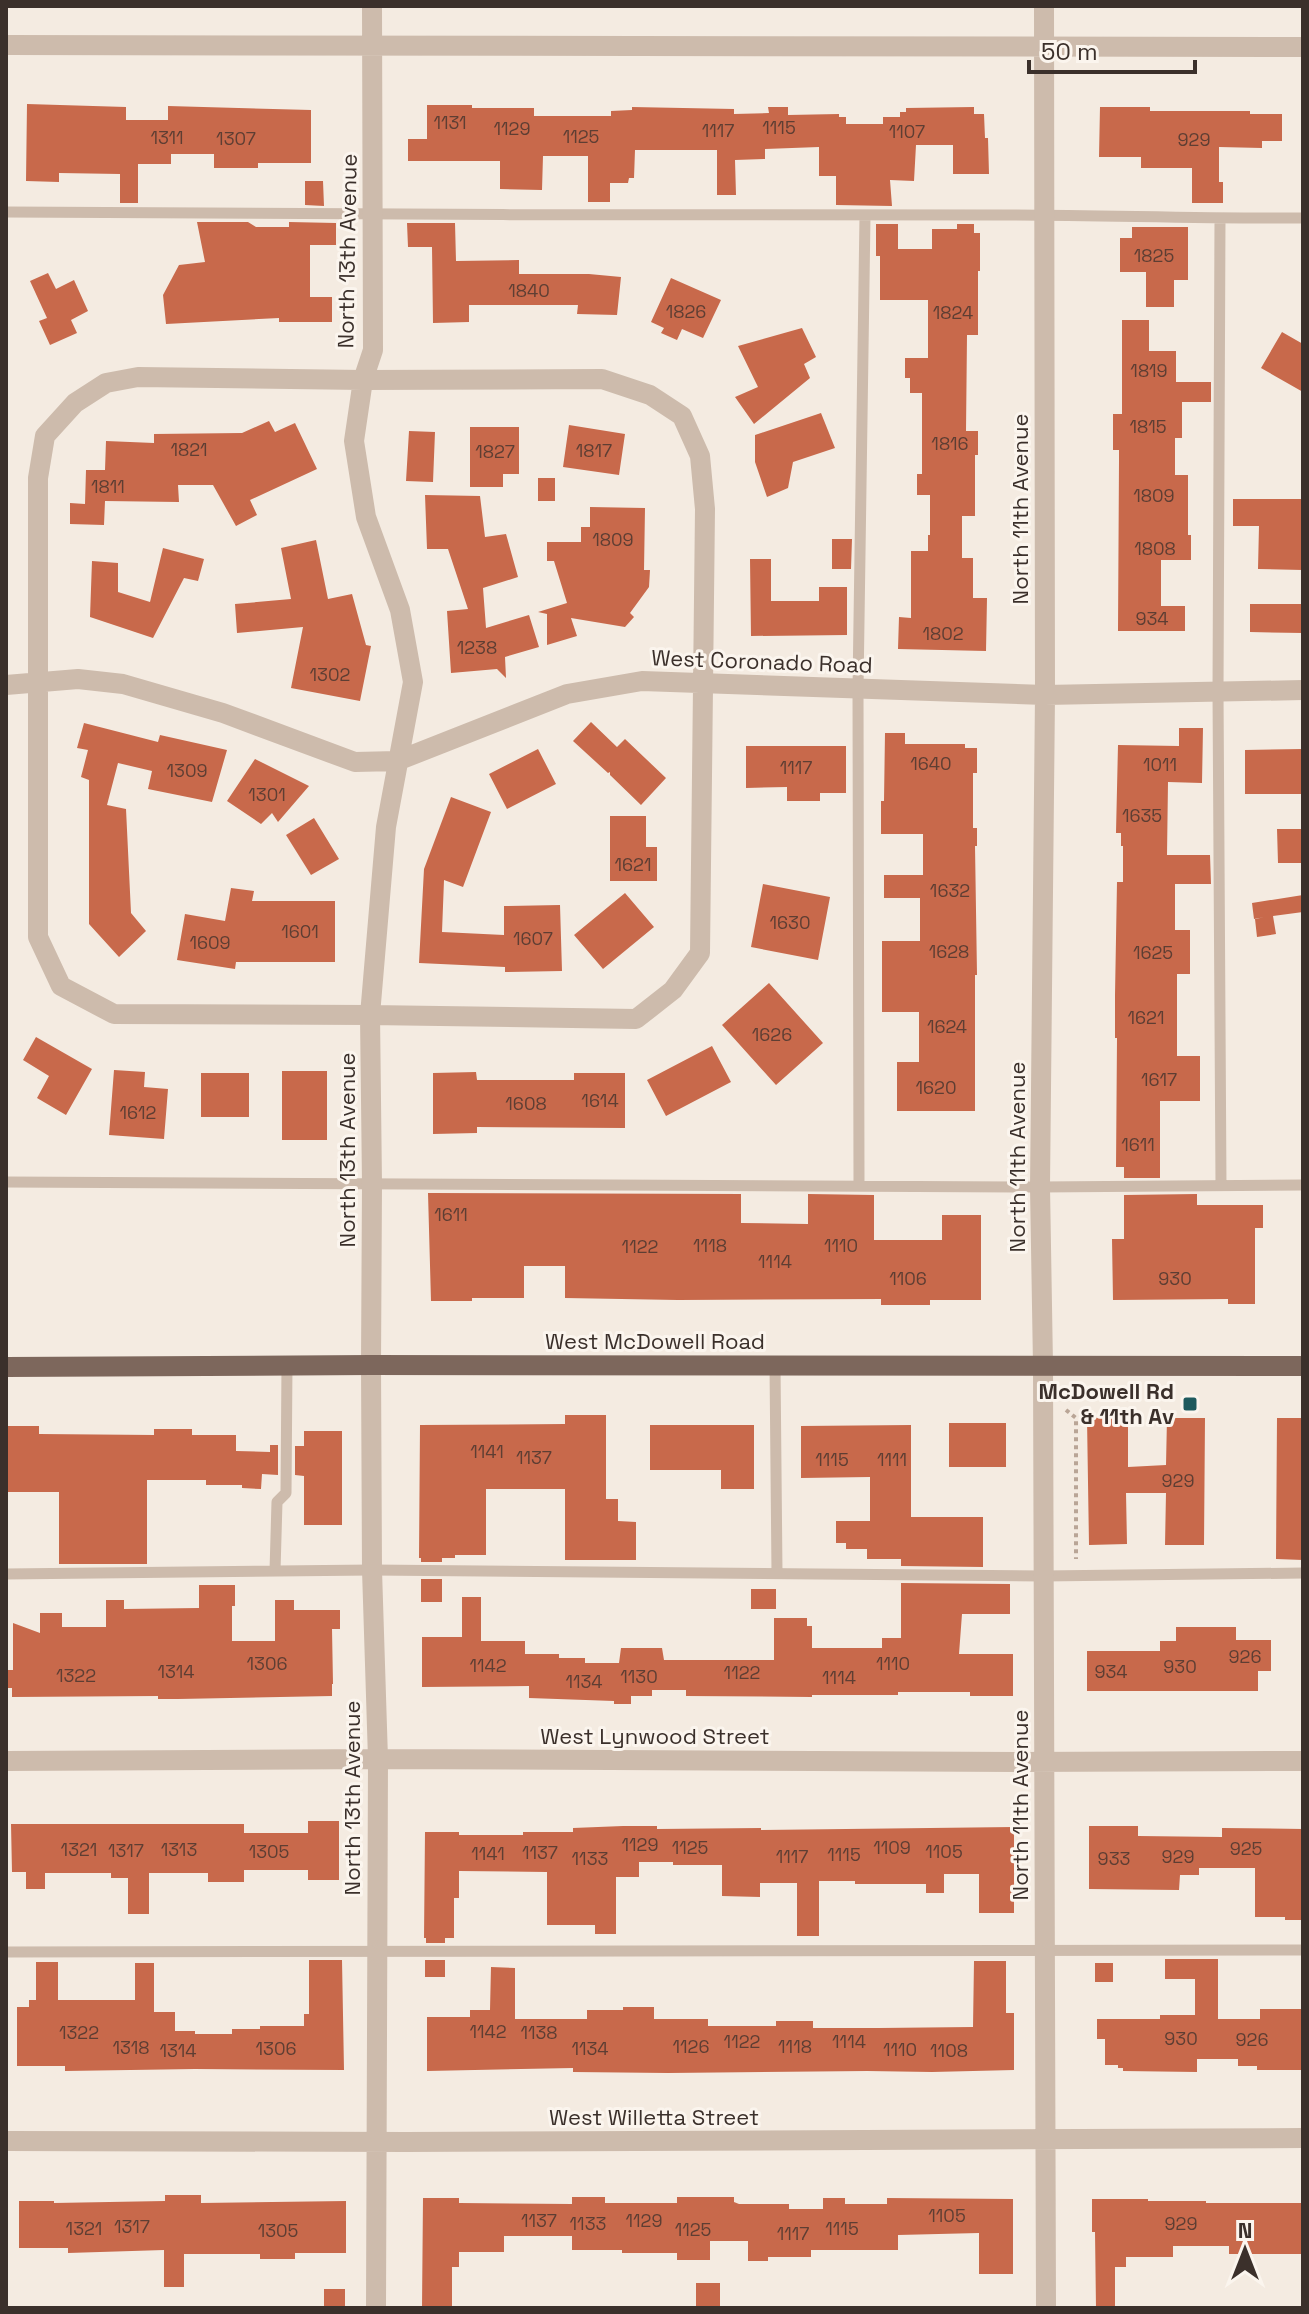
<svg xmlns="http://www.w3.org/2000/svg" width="1309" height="2314" viewBox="0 0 1309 2314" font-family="'Space Grotesk',sans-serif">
	<rect width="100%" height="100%" fill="#f4ebe1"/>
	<!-- building -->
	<path fill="#c8694b" d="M27,104L126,107V120H168V106L311,110V163H258V168H214V154H171V164H138V203H120V174L59,173V182L26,181Z
		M427,105H472V108H534V116H611V111L632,110V107L734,109V114L769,113L768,107H788V115L839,114V117H846V124H883V117H900V112H906V108L974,107V114H984L985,138H988L989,174H953V145H916L914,181L890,180L892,206L836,205V176H819V147L765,149V159L735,160L736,195H717V150H635L634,178H629L628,183H610V202H588V156H543L542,190L500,189V161H408V139H427Z
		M1100,107H1150V111H1250V114H1282V141H1262V148L1219,147V182H1223V203H1192V168H1141V157H1099Z
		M305,181H323L324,206L305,205Z
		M197,222H248L256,227H289V222L336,223V245H310V297H332V322H279V318L166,324L163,295L179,265L205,262Z
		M407,223H455L456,261L519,260V274H589L621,277L617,315L577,314L578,305H469V322L433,323L432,247H408Z
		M876,224H898V249H932V229H957V224H974V233H980V271H978V335H967L966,431H978V455H975V516H962V558H973V598H987L986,651L898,649L899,617L911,618V551H928V535H930V495H917V474H922V393H910V378H905V358H928V300H880V256H876Z
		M1132,227H1188V280H1174V307H1146V272H1120V238H1132Z
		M48,273L56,289L74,280L88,311L71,320L77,333L50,345L39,321L47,318L30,281Z
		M671,278L721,300L703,338L682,329L677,340L661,333L664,328L651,322Z
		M1122,320H1149V351H1176V382H1211V402H1182V438H1175V475H1188V535H1191V560H1161V606H1185V631H1118L1119,461V450H1113V414H1122Z
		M802,328L816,357L804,364L810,378L754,424L735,397L758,387L738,346Z
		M1282,332L1303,344V392L1261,368Z
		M821,413L835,448L793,462L788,488L767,497L755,462V435Z
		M269,421L275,432L295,423L317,469L250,500L257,515L236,526L213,485H178L179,502L105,501L104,525L70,524V503L85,504L86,470H105L106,441L154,443V434L242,433Z
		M569,425L625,434L619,475L563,467Z
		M470,427H519V474H503V487H470Z
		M409,431L435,432L433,482L406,481Z
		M538,478H555V501H538Z
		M425,495L480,496L485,537L506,534L518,577L483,588L486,628L529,615L539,647L505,657L506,678L497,669L451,673L447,611L468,609L448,549H427Z
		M1233,499H1303V570L1258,569L1259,526H1233Z
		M590,507L645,508L644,570H650L649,587L630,613L634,617L625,627L571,618L577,636L547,645V614L538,612L567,603L554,561H547V542H581V527H590Z
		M832,539H852L851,569H832Z
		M316,540L328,599L352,594L366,645L371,646L360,701L291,688L303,627L237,633L235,604L291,599L281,548Z
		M163,548L204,559L198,581L184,578L153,638L90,617L92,561L118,563V592L150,602Z
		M750,559H771V601H819V587H847V635L751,636Z
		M1250,604H1303V633L1250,632Z
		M591,722L617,747L625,739L666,778L641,805L610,775V772L608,773L573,741Z
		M84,723L158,742L160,735L227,750L212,802L148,789L152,771L118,763L107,805L126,809L131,913L146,931L119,957L89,924V780L81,777L88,750L77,748Z
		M1179,728H1203L1202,783L1168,782L1167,855H1210L1211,884H1175V930H1190V974H1177V1056H1200V1101H1160V1178H1124V1167H1116L1117,1038H1115V995L1117,882H1123V846H1121V833H1116L1118,745L1179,746Z
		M885,733H905V744H965V748H977V773H973V828H977V846H975L977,975H975V1111H897V1062H919V1012H882V941H920V898H884V875H923V834H881V801H884Z
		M746,746H846V793H820V801H787V787L746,788Z
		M538,749L556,784L507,809L489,774Z
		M1303,749V794H1245V750Z
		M255,759L309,786L278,822L272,813L261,824L227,801Z
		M451,797L491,812L463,887L444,880L442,932L504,935V906L560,905L562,971L505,972V967L419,963L424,869Z
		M610,816H646V847H657V881H610Z
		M314,818L339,859L311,875L286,835Z
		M1277,829H1303V863H1278Z
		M763,884L830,897L818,960L751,947Z
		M231,888L254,891L252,901H335V962H236L235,969L177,960L185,914L225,921Z
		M625,893L654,927L603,969L574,935Z
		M1303,895V912L1273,916L1276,934L1257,937L1255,919L1265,917L1254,919L1252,903Z
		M769,983L823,1043L776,1085L722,1025Z
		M36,1037L92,1069L66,1115L37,1098L49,1076L23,1060Z
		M712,1046L731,1082L666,1116L647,1080Z
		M114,1070L145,1072L144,1087L168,1089L164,1139L109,1135Z
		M282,1071H327V1140H282Z
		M476,1072L477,1080H574V1073H625V1128L477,1127V1133L433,1134V1073Z
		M201,1073H249V1117H201Z
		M428,1193L741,1194V1223L808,1224V1194L874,1195V1240H942V1215H981V1300H930V1305H881V1299L678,1300L565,1298V1266H524V1298H472V1301H431Z
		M1197,1194V1205H1263V1228H1255V1304H1228V1299L1113,1300L1112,1239H1124V1195Z
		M565,1415H606V1499H618V1521L636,1522V1560H565V1489H486V1555H455V1558H442V1562H421V1558H419L420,1425L565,1424Z
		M1128,1417V1467L1166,1465L1167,1418H1205L1204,1545H1165L1166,1493H1126L1127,1544L1089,1545L1087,1418Z
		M1277,1418H1303V1560L1276,1559Z
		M949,1423H1006V1467H949Z
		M650,1425H754V1489H721V1470H650Z
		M911,1425V1517H983V1567L901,1566V1559H867V1549H846V1543H836V1521H870V1477L801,1478V1426Z
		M7,1426H39V1434L154,1435V1429H192V1435H236V1451L270,1452V1445H278V1475L262,1474L261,1489L242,1488V1485H206V1480H147V1564H59V1492H7Z
		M304,1431H342V1525H304V1476L295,1475V1446H304Z
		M421,1579H442V1602H421Z
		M901,1583L1010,1584V1614H962L959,1654H1013V1696H970V1692H898V1695H812V1697L686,1696V1690H652V1696H631V1704H614V1701L529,1698V1686L422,1687V1637H462V1597H481V1641H525V1654H559V1658H585V1663H619L621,1648H662L664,1660H774V1618H807V1626H812V1648H882V1638H901Z
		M199,1585H235V1606H232V1641H275V1600H294V1610H340V1629H332L333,1684H332V1696L178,1699H158V1696L12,1697V1688H6V1670H13V1623L40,1633V1613H62V1627H106V1600H124V1609L199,1608Z
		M751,1589H776V1609H751Z
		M1176,1627H1236V1640H1271V1671H1258V1691H1087V1651H1160V1641H1176Z
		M308,1821H339V1880H308V1870H244V1882H208V1873H149V1914H128V1878H111V1873H45V1889H26V1872H12L11,1824H244V1833H308Z
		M623,1826H657V1829L761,1828V1830L1014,1827V1913H979V1874H944V1893H926V1884H855V1881H819V1936H797V1883H760V1897L722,1896V1865H673V1862H639V1877H616V1934H595V1925H547V1872L459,1871V1898H454V1938H445V1943H426V1938H424L425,1832H459V1835H523V1832H573V1828Z
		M1089,1826H1138V1836L1222,1837V1828L1303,1829V1920H1285V1917H1255V1868H1199V1875H1180L1179,1890L1089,1889Z
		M1165,1959H1218V2019H1260V2009H1303L1302,2070H1257V2066H1238V2059H1197V2072L1123,2071V2068H1118V2065H1105V2039H1097V2019H1160V2015H1195V1979H1165Z
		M309,1960H342L344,2070L195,2069L65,2071V2066H17V2007H29V2000H36V1962H58V2000H135V1963H154V2012H175V2031H195V2034H232V2029H260V2026H304V2014H309Z
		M425,1960H445V1977H425Z
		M974,1961H1006V2013H1014V2070L932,2072L867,2071L668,2073L573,2072V2068L427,2071V2017H470V2010H490L491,1967L515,1968V2019H587V2010H623V2007H654V2019H708V2026H776V2021H813V2028H879L973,2027Z
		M1095,1963H1113V1982H1095Z
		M165,2195H201V2203L346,2201V2253H295V2259H260V2254H184V2287H164V2250L68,2253V2248H19V2201H54V2203L165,2201Z
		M572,2197H605V2203H677V2197H734V2202L739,2204H789V2209H823V2198H845V2204H887V2198L1013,2199V2274H979V2233L898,2235V2250H811V2257H768V2261H748V2241H710V2260H677V2253H622V2250H572V2236H504V2252H459V2267H452V2308H422L423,2198H459V2203L572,2204Z
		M1092,2199H1148V2201H1206V2203H1303V2254H1229V2246H1173V2257H1126V2267H1115V2308H1096L1095,2232H1092Z
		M696,2283H720V2308H696Z
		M324,2289H345V2308H324Z"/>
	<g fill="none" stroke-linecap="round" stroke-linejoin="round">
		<!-- path -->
		<path stroke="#b9a596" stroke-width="4" stroke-dasharray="4 4" stroke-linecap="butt" d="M1066,1410L1076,1418V1559"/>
		<!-- service -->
		<path stroke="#cdbbac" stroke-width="11" d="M6,212C338,215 671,215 1003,215C1103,215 1203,219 1303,218
			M1220,219L1218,692L1221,1185
			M6,1182L1040,1187L1303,1185
			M859,1186L858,688L865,216
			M775,1365L777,1573
			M275,1571L277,1502L286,1493L287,1365
			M6,1574L372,1570L1043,1576L1303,1573
			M6,1952L1303,1950"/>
		<!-- minor -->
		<path stroke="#cdbbac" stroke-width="20" d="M372,6L373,350L363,380L354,441L366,517L400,610L413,682L386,827L370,1015L372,1184L371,1365L372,1570L378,1759L376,2308
			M1044,6L1045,695L1040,1187L1043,1365L1046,2308
			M6,45L1303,47
			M138,377L363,380L602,379L650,395L682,416L700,456L705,509L700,953L673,990L636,1019L370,1015L114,1014L61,986L38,937V478L45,436L75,403L106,383Z
			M6,685L78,679L123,684L223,713L355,762L397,761L567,694L642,681L1045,695L1303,690
			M6,1761L378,1759L1016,1762L1303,1761
			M6,2141L406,2142L1303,2138"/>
		<!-- primary -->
		<path stroke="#7d675c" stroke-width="20" d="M6,1367L371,1365L1303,1366"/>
	</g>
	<!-- markers -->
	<rect fill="#1f5a5e" stroke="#fbf5ee" stroke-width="3" x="1182" y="1396" width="16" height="16" rx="4"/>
	<g text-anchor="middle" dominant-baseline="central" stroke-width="6" stroke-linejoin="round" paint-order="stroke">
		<!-- number labels -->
		<g font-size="18" fill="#5e3e33">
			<text x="450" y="122">1131</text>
			<text x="779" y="127">1115</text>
			<text x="512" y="128">1129</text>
			<text x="718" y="130">1117</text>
			<text x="907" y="131">1107</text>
			<text x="581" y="136">1125</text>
			<text x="167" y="137">1311</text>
			<text x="236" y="138">1307</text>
			<text x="1194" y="139">929</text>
			<text x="1154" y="255">1825</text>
			<text x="529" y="290">1840</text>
			<text x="686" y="311">1826</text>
			<text x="953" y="312">1824</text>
			<text x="1149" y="370">1819</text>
			<text x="1148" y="426">1815</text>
			<text x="950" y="443">1816</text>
			<text x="189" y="449">1821</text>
			<text x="594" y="450">1817</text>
			<text x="495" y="451">1827</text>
			<text x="108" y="486">1811</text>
			<text x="1154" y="495">1809</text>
			<text x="613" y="539">1809</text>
			<text x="1155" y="548">1808</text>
			<text x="1152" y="618">934</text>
			<text x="943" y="633">1802</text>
			<text x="477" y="647">1238</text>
			<text x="330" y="674">1302</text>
			<text x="931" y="763">1640</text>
			<text x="1160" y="764">1011</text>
			<text x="796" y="767">1117</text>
			<text x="187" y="770">1309</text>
			<text x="267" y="794">1301</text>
			<text x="1142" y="815">1635</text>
			<text x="633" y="864">1621</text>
			<text x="950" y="890">1632</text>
			<text x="790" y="922">1630</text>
			<text x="300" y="931">1601</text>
			<text x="533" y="938">1607</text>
			<text x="210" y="942">1609</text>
			<text x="949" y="951">1628</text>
			<text x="1153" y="952">1625</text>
			<text x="1146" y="1017">1621</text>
			<text x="947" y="1026">1624</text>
			<text x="772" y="1034">1626</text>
			<text x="1159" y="1079">1617</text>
			<text x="936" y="1087">1620</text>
			<text x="600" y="1100">1614</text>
			<text x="526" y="1103">1608</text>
			<text x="138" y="1112">1612</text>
			<text x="1138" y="1144">1611</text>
			<text x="451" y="1214">1611</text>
			<text x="710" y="1245">1118</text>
			<text x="841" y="1245">1110</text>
			<text x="640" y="1246">1122</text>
			<text x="775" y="1261">1114</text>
			<text x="908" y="1278">1106</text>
			<text x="1175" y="1278">930</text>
			<text x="487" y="1451">1141</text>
			<text x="534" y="1457">1137</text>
			<text x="832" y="1459">1115</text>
			<text x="892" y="1459">1111</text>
			<text x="1178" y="1480">929</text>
			<text x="1245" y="1656">926</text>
			<text x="267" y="1663">1306</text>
			<text x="893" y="1663">1110</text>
			<text x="488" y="1665">1142</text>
			<text x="1180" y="1666">930</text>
			<text x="176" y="1671">1314</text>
			<text x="1111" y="1671">934</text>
			<text x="742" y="1672">1122</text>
			<text x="76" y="1675">1322</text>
			<text x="639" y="1676">1130</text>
			<text x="839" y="1677">1114</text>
			<text x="584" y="1681">1134</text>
			<text x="640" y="1844">1129</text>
			<text x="690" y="1847">1125</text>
			<text x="892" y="1847">1109</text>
			<text x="1246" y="1848">925</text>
			<text x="79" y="1849">1321</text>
			<text x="179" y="1849">1313</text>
			<text x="126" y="1850">1317</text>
			<text x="269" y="1851">1305</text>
			<text x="944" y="1851">1105</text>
			<text x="540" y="1852">1137</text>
			<text x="488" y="1853">1141</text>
			<text x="844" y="1854">1115</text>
			<text x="792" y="1856">1117</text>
			<text x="1178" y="1856">929</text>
			<text x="590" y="1858">1133</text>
			<text x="1114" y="1858">933</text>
			<text x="488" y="2031">1142</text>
			<text x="79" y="2032">1322</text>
			<text x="539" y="2032">1138</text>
			<text x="1181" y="2038">930</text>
			<text x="1252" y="2039">926</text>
			<text x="742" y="2041">1122</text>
			<text x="849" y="2041">1114</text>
			<text x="691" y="2046">1126</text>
			<text x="795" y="2046">1118</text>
			<text x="131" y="2047">1318</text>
			<text x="276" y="2048">1306</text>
			<text x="590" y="2048">1134</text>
			<text x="900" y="2049">1110</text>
			<text x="178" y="2050">1314</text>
			<text x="949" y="2050">1108</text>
			<text x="947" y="2215">1105</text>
			<text x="539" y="2220">1137</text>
			<text x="644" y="2220">1129</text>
			<text x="588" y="2223">1133</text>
			<text x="1181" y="2223">929</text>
			<text x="132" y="2226">1317</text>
			<text x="84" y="2228">1321</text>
			<text x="842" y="2228">1115</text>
			<text x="693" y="2229">1125</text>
			<text x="278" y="2230">1305</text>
			<text x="793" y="2233">1117</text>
		</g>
		<!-- street labels -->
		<g font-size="22" fill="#3b302b" stroke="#fbf5ee">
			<text transform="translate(347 251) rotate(-89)">North 13th Avenue</text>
			<text transform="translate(1020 509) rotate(-90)">North 11th Avenue</text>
			<text transform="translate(762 661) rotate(2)">West Coronado Road</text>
			<text transform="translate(347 1150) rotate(-90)">North 13th Avenue</text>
			<text transform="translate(1017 1157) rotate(-90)">North 11th Avenue</text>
			<text x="655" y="1341">West McDowell Road</text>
			<text x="655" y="1736">West Lynwood Street</text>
			<text transform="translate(352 1798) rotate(-90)">North 13th Avenue</text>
			<text transform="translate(1020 1805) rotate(-90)">North 11th Avenue</text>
			<text x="654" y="2117">West Willetta Street</text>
		</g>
		<!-- poi labels -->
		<g font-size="22" font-weight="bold" fill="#3b302b" stroke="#fbf5ee" text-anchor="end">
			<text x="1174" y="1391">McDowell Rd<tspan x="1174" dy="25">&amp; 11th Av</tspan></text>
		</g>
	</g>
	<!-- border -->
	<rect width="1309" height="2314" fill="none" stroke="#3b302b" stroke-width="16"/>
	<!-- north arrow -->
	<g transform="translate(1245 2250)" stroke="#fbf5ee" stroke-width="6" paint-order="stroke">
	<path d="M0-6L14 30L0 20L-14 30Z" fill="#3b302b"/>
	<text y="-12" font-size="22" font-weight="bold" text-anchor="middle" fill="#3b302b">N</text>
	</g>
	<!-- scale -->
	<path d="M1029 60v12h166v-12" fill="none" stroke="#3b302b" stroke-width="4"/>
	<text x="1041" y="60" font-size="24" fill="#3b302b" stroke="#fbf5ee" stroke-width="6" paint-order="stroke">50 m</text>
</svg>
